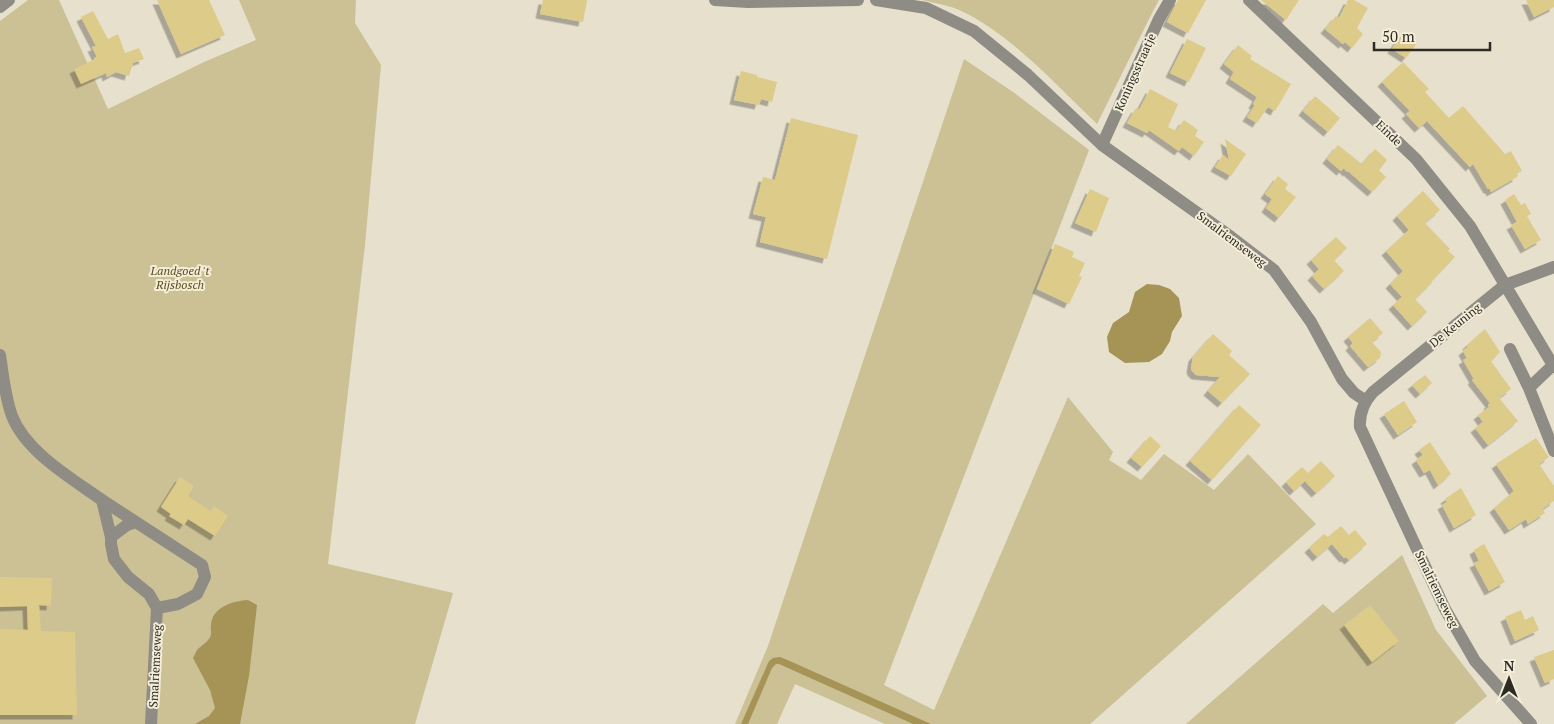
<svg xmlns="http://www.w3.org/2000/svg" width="1554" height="724" viewBox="0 0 1554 724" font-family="'PT Serif',serif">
	<defs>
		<filter id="shadow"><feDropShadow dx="-4.5" dy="4.5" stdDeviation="0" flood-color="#0004"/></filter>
	</defs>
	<rect width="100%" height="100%" fill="#e6e0cc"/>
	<!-- green -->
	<path fill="#ccc095" d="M28,0H59L108,109L204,62L256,40L239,0H356L355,23L381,65L365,245L328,564L453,593L415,724H0V21Z
		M922,0H1159L1152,13L1097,124C1058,87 1009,32 959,10C948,5 934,3 922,0Z
		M964,59L1013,92L1089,150L884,685L934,710L1068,397L1113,452L1109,460L1141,480L1164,454L1214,490L1248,454L1316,524L1090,724H885L795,684L777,724H735L768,646Z
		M1402,555L1436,630L1487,696L1454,724H1186L1323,604L1333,613Z"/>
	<!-- water -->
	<path fill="#a69456" d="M1147,284L1159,285L1170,289L1179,298L1182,316L1172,332L1170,341L1162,354L1149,362L1125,363L1109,352L1107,337L1113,323L1129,312L1135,292Z
		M248,600L257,605L249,676L240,724H195L209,716L215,708L210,690L193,658C195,655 196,650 199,648C202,645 206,643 208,640C213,635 210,631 211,625C212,607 233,601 248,600Z
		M780,657L792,662L931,724H913L779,664H776L772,668L748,724H741L769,661L773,658Z"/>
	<!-- building -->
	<path fill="#ddcb8a" filter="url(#shadow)" d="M157,0H209L225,35L181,54Z
		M543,0H587L583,22L540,14Z
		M1178,0H1206L1188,33L1167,22Z
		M1261,0H1299L1286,20Z
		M1348,0H1354L1368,8L1357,28L1363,34L1352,48L1345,42L1343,44L1325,29L1336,16L1339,18Z
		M1526,0H1554V7L1534,17Z
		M93,11L108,39L118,34L125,53L139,48L144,59L133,63L129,76L116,72L107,77L106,73L81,84L74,69L95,59L94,58L97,57L92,47L96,46L81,17Z
		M1402,33L1417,43L1406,58L1392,49Z
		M1187,39L1206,48L1189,82L1170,73Z
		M1238,45L1252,56L1250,59L1291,84L1275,111L1268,107L1257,123L1247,117L1255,105L1253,104L1257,97L1230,79L1234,72L1224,64Z
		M1403,62L1429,89L1425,92L1449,118L1463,106L1505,154L1511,151L1522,171L1516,174L1517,177L1491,192L1490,189H1488L1473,164L1470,167L1427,121L1419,128L1406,114L1410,111L1382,82Z
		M741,71L757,75V77L777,82L772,102L761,99L759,105L734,100Z
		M1150,89L1178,104L1168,127L1176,131L1184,120L1198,130L1195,136L1204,142L1194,156L1182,147L1179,151L1149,130L1147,133L1127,123L1136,108L1139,110Z
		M1315,96L1340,118L1328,132L1303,111Z
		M791,118L858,135L827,259L760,242L766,217L753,214L763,177L775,180Z
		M1225,139L1246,154L1231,176L1215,167L1223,155L1229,160Z
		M1338,145L1362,164L1375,149L1387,160L1379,170L1386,177L1372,192L1348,171L1347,172L1344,168L1341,171L1327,159Z
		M1278,176L1288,184L1285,189L1296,197L1279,218L1266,208L1272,199L1265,194Z
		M1090,189L1109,198L1096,232L1075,223Z
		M1423,191L1440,210L1425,223L1450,249L1448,251L1455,257L1431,282L1432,283L1415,299L1427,312L1412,326L1393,305L1402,297L1390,284L1403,271L1386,251L1409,230L1397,216Z
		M1514,194L1521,205L1525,203L1531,214L1527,216L1541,240L1525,249L1511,225L1517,222L1505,200Z
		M1336,237L1347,248L1334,260L1344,271L1324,289L1312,276L1319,269L1311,260Z
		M1055,244L1074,252L1072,257L1085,263L1079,276L1082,277L1069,304L1037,289Z
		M1370,318L1383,333L1372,342L1381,352L1380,358L1368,367L1350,346L1353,343L1348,337Z
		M1485,329L1500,352L1491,361L1511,389L1499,398L1518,421L1488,445L1475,428L1483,422L1478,415L1489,407L1488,405L1490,403L1472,380L1474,379L1463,360L1467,358L1463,351L1468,347L1467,345Z
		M1213,334L1232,351L1229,355L1250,374L1222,403L1208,391L1220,377L1196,375L1192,371L1191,368L1193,357Z
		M1425,375L1432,383L1420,394L1412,385Z
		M1404,401L1417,422L1398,435L1384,414Z
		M1239,405L1261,425L1212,480L1190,461Z
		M1150,436L1161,446L1142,467L1131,458Z
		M1536,438L1549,457L1539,464L1554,486V501L1542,509L1545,513L1528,524L1526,519L1509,530L1494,508L1514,491L1496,464Z
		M1430,442L1451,474L1438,485L1430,470L1424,473L1416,460L1423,455L1419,450Z
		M1321,461L1335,476L1316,493L1305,481L1294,491L1286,482L1302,467L1308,473Z
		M180,477L194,486L188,496L211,511L214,506L228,516L215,536L188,519L184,525L169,516L171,514L161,507Z
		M1461,488L1476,515L1454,528L1442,505L1447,502L1445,499Z
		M1341,526L1349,535L1355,530L1367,544L1349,560L1346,557L1344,558L1332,544L1317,557L1309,548L1324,534L1328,537Z
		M1484,544L1505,582L1489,591L1474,563L1479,561L1474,550Z
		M0,577L52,578L51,606L39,605L41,631L75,632L77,715H0V629L28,630L27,606L0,607Z
		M1370,605L1399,641L1372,662L1344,625Z
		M1521,610L1525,620L1533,616L1539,630L1515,641L1505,617Z
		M1554,650V679L1545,683L1534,657Z"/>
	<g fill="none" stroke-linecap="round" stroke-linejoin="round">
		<!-- minor -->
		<path stroke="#8e8c84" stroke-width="12" d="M715,0L748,2L858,0
			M876,0L926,8L974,31L1028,75L1102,145L1231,237L1274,270L1311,322L1342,379L1354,393L1366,401
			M1249,0L1416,159L1470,226L1554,367
			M0,7L9,0
			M1102,145L1159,19L1170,0
			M1510,349L1529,388
			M0,355C3,375 5,397 12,416C26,452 71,478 102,500L111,537V544L114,559L128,577L149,594L157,608L151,724
			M1553,365L1529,388L1554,451
			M102,500L202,565L205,577L197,594L178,604L157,608
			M111,537L127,525L136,522
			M1531,724L1475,661L1445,609L1360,427C1359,413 1364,402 1373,392L1505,285L1554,267"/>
	</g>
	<g text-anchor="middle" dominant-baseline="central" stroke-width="4" stroke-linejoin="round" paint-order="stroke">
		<!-- street labels -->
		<g font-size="12" fill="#2d2b23" stroke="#f3edd9">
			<text transform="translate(1135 72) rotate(-66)">Koningsstraatje</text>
			<text transform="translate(1389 133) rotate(44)">Einde</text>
			<text transform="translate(1232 239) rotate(37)">Smalriemseweg</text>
			<text transform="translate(1455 325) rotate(-39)">De Keuning</text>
			<text transform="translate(1437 589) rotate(64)">Smalriemseweg</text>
			<text transform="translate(155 666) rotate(-87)">Smalriemseweg</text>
		</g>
		<!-- park labels -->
		<g font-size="12" font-style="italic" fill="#5b4d1c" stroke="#f3edd9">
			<text x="180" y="270">Landgoed 't<tspan x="180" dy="14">Rijsbosch</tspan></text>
		</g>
	</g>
	<!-- north arrow -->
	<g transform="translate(1509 679)" stroke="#f3edd9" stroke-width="4" paint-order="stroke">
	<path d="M0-4L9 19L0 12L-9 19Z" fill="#2d2b23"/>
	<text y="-8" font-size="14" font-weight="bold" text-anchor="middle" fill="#2d2b23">N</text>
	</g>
	<!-- scale -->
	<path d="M1374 42v8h116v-8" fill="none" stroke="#2d2b23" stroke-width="2.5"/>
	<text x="1382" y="42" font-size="15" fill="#2d2b23" stroke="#f3edd9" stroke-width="4" paint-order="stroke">50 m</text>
</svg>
